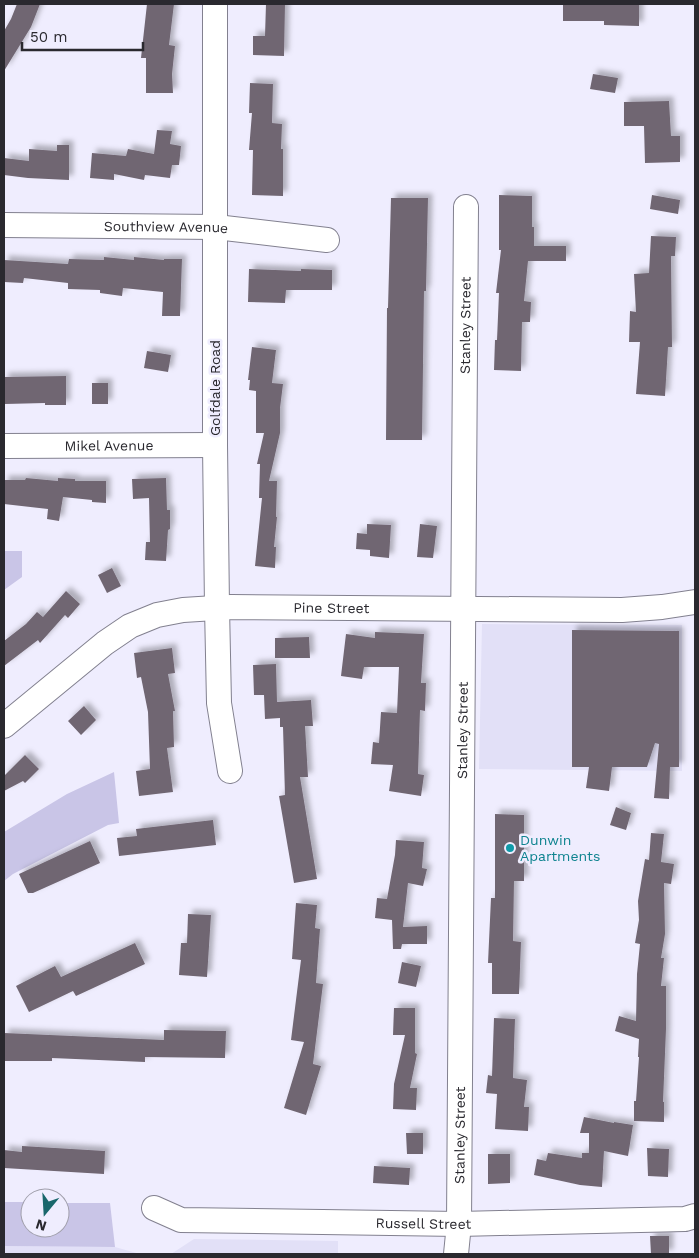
<svg xmlns="http://www.w3.org/2000/svg" width="699" height="1258" viewBox="0 0 699 1258" font-family="'Work Sans',sans-serif">
	<defs>
		<filter id="shadow"><feDropShadow dx="4.5" dy="-4.5" stdDeviation="2.5" flood-color="#0004"/></filter>
	</defs>
	<rect width="100%" height="100%" fill="#efedfe"/>
	<!-- built -->
	<path fill="#e2e0f7" d="M482,624L682,625V771L479,769Z
		M194,1239L338,1241V1254H4V1246L115,1247L140,1254H171Z"/>
	<!-- green -->
	<path fill="#c9c5e7" d="M4,551H22V577L4,590Z
		M114,772L119,823L108,825L13,874L4,881V832L67,794Z
		M4,1202H30V1228H60V1203H110L115,1247L4,1246Z"/>
	<!-- building -->
	<path fill="#706672" filter="url(#shadow)" d="M17,4H40L31,27L4,71V31L11,19Z
		M147,4H174L169,45L175,46L172,74L173,93H146V58H141Z
		M266,4H285L284,56L253,55V36H265Z
		M563,4H639V26L604,25V21H563Z
		M593,74L618,78L615,93L590,89Z
		M250,83L273,84L272,123L282,124L281,149H283V196L252,195L253,150H249L252,113H249Z
		M669,101L671,136H680V162L645,163L644,126H624V102Z
		M157,130L172,131L170,144L181,146L179,165H172L170,178L145,175L144,180L114,174V180L90,178L92,153L126,156L128,149L154,154Z
		M57,145H69V180L28,178L4,175V158L29,161V149L57,151Z
		M499,195L532,196V227H534V246H566V261H528L524,301L531,302L530,322H522L521,371L494,370L495,340H497L499,293H496L501,250H499Z
		M652,195L680,200L678,214L650,209Z
		M391,198H428L426,291H424L422,440H386L387,308H388Z
		M651,236L676,237L675,256H671L672,347H668L665,396L636,394L640,342H629L630,311L636,312L634,274L649,273Z
		M104,257L134,260V257L164,260V259H182L180,316H162L163,292L123,288L122,296L100,293V290L68,289V283L24,278L23,283L4,282V260L68,264L69,259L104,260Z
		M249,269L301,271V269L332,270V290H286L285,303L248,302Z
		M252,347L276,350L272,383L283,384L280,408V433L269,481H277L276,517H277L274,547H276L275,568L255,566L262,498H259L260,464H257L264,433H256V391L249,390L250,380H248Z
		M147,351L171,355L168,372L144,368Z
		M66,376V405H45V403L5,404L4,377Z
		M92,383H108V404H92Z
		M26,478L58,481V478L75,479V481H106V503L92,502V500L63,497L59,521L47,519L48,509L4,504V480H25Z
		M166,478L167,510H170V529L168,530L166,561L145,560L146,542H150L149,498L133,499L132,479Z
		M367,524L391,525L389,558L370,556V550L356,549L357,533L367,534Z
		M420,524L437,526L433,558L417,557Z
		M112,568L121,586L107,593L98,575Z
		M66,591L80,604L68,618L65,615L40,643L38,640L4,666V641L26,624L37,612L43,617Z
		M572,630L679,631V767H670L669,799L654,798L659,744L655,743L647,767H612L609,791L586,788L589,767H572Z
		M375,632L424,634L421,683H426L425,711L420,710L418,774L424,775L421,796L389,791L393,765L371,764L373,742L379,743L381,712L397,713L399,667H364L362,679L341,676L346,634L375,638Z
		M309,637L310,658H275V638Z
		M172,648L175,673L168,674L175,711H173L174,747L167,748L173,792L139,796L136,771L150,769L148,712L141,677L137,678L134,653Z
		M276,664L277,702L311,700L313,726H305L308,777H300L317,879L294,883L279,796L285,795L283,727H280V718L265,719L264,695H254L253,665Z
		M84,706L96,720L81,735L68,721Z
		M25,755L39,769L25,783L23,781L4,791V776Z
		M616,807L631,813L626,830L610,825Z
		M495,814L524,815V881H514L513,941L521,942L519,994H492V963H488L491,898H495Z
		M213,820L216,845L119,856L117,838L137,836L136,829Z
		M651,833L664,834L661,862L674,864L671,884L664,883L665,934L661,958H664L661,986H666V1029L663,1102H664V1122L634,1121V1101H636L639,1057H638L639,1039L615,1031L619,1016L636,1021L637,974L640,944L635,943L639,920L638,901L645,859L649,860Z
		M396,840L424,842L422,868L427,869L423,886L408,883L403,927L427,926V944H402L401,949H393L392,920L375,918L377,898L387,899L395,855Z
		M90,841L100,863L33,893H28L19,874Z
		M296,903L317,905L315,928L320,929L316,983L323,984L313,1064L321,1066L306,1115L284,1108L304,1042L291,1040L301,960L292,959Z
		M188,914L211,915L207,977L179,975L181,943H187Z
		M135,943L145,964L76,996L73,991L29,1012L16,986L55,966L61,977Z
		M402,962L421,966L416,987L398,983Z
		M394,1008H415V1053L417,1054L410,1088H417L416,1110L393,1109L394,1084L405,1035H393Z
		M494,1018L515,1019L513,1078L527,1080L524,1107H529L528,1131L495,1129L497,1094L486,1093L488,1075L492,1076Z
		M164,1030L226,1031L225,1058L145,1057V1062L52,1058V1061H4V1033L164,1040Z
		M584,1117L614,1123V1122L633,1125L628,1156L604,1151L602,1187L580,1185L534,1175L537,1159L546,1161L548,1153L582,1158V1153H589V1133H580Z
		M406,1133H423V1154H407Z
		M22,1146L105,1151L104,1174L4,1168V1150L22,1152Z
		M647,1148L669,1149L668,1177L648,1176Z
		M488,1154H510V1183L488,1184Z
		M374,1166L410,1168L409,1185L373,1183Z
		M650,1236H669V1254H651Z"/>
	<g fill="none" stroke-linecap="round" stroke-linejoin="round">
		<defs>
			<g id="minor">
				<path d="M215,4V445L217,607L219,703L230,771"/>
				<path id="s1" d="M4,225L216,227L327,240"/>
				<path id="s2" d="M4,446L215,445"/>
				<path id="s3" d="M4,726L105,643L130,626L157,615L183,610L231,607L622,610L662,607L695,602"/>
				<path id="s4" d="M154,1208L181,1220L459,1224L685,1219L695,1216"/>
				<path id="s5" d="M456,1254L459,1224L466,207"/>
			</g>
		</defs>
		<!-- minor casing -->
		<use href="#minor" stroke="#82808f" stroke-width="26"/>
		<!-- minor -->
		<use href="#minor" stroke="#fff" stroke-width="24"/>
	</g>
	<!-- markers -->
	<circle fill="#0f9aa8" stroke="#efedfe" stroke-width="2" cx="510" cy="848" r="5"/>
	<g text-anchor="middle" dominant-baseline="central" stroke-width="5" stroke-linejoin="round" paint-order="stroke">
		<!-- street labels -->
		<g font-size="14" fill="#2a292f" stroke="#efedfe">
			<text stroke="none"><textPath href="#s1" startOffset="162">Southview Avenue</textPath></text>
			<text stroke="none"><textPath href="#s5" startOffset="929">Stanley Street</textPath></text>
			<text transform="translate(215 388) rotate(-90)">Golfdale Road</text>
			<text stroke="none"><textPath href="#s2" startOffset="105">Mikel Avenue</textPath></text>
			<text stroke="none"><textPath href="#s3" startOffset="365">Pine Street</textPath></text>
			<text stroke="none"><textPath href="#s5" startOffset="524">Stanley Street</textPath></text>
			<text stroke="none"><textPath href="#s5" startOffset="119">Stanley Street</textPath></text>
			<text stroke="none"><textPath href="#s4" startOffset="272">Russell Street</textPath></text>
		</g>
		<!-- culture labels -->
		<g font-size="14" fill="#0d838f" stroke="#efedfe" text-anchor="start">
			<text x="520" y="840">Dunwin<tspan x="520" dy="16">Apartments</tspan></text>
		</g>
	</g>
	<!-- border -->
	<rect width="699" height="1258" fill="none" stroke="#2a292f" stroke-width="10"/>
	<!-- north arrow -->
	<g transform="translate(45 1213) rotate(198)"><circle r="24" fill="#efedfe" stroke="#a09fab"/>
	<path d="M0-4L9 19L0 12L-9 19Z" fill="#19676c"/>
	<text y="-8" font-size="14" font-weight="bold" text-anchor="middle" fill="#2a292f">N</text>
	</g>
	<!-- scale -->
	<path d="M22 42v8h121v-8" fill="none" stroke="#2a292f" stroke-width="2.5"/>
	<text x="30" y="42" font-size="15" fill="#2a292f" stroke="#efedfe" stroke-width="4" paint-order="stroke">50 m</text>
</svg>
